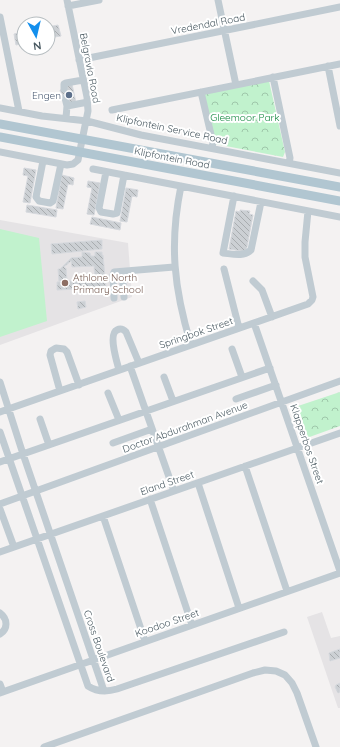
<svg xmlns="http://www.w3.org/2000/svg" width="340" height="747" viewBox="0 0 340 747" font-family="Quicksand,sans-serif">
	<defs>
		<pattern id="park-crowns" width="20" height="18" patternUnits="userSpaceOnUse"><rect width="20" height="18" fill="#c1f2cd"/><path d="M2 6a3 3 0 1 1 6 0M12 15a3 3 0 1 1 6 0" fill="none" stroke="#9fc7aa"/></pattern>
		<pattern id="building-back-hatch" width="6" height="6" patternUnits="userSpaceOnUse"><rect width="6" height="6" fill="#ccd0d4"/><path d="M-1 5l2 2M0 0l6 6M5-1l2 2" fill="none" stroke="#a8acaf"/></pattern>
	</defs>
	<rect width="100%" height="100%" fill="#f4f2f2"/>
	<!-- education -->
	<path fill="#e5e3e5" d="M0,220L128,243L132,297L0,345Z
		M322,612L331,638L340,636V708H338L307,617Z"/>
	<!-- park -->
	<path fill="url(#park-crowns)" d="M269,81L285,152L283,157L215,144L204,93Z
		M340,392V426L304,439L301,437L291,411L292,408Z"/>
	<!-- garden -->
	<path fill="#c1f2cd" d="M0,229L39,238L47,321L0,337Z"/>
	<!-- building -->
	<path fill="url(#building-back-hatch)" stroke="#d6d9de" d="M58,25L61,36L48,38V27Z
		M24,32V43L16,45L14,34Z
		M72,84L76,103L69,104L68,98L62,99L60,90L66,89L65,86Z
		M24,168L36,170L30,203L23,202L28,176L23,175Z
		M62,175L74,178L73,185L68,184L63,209L56,208Z
		M88,181L100,183L94,215L87,214L92,188L87,187Z
		M126,188L138,190L137,197L132,196L127,222L120,221Z
		M27,205L57,210L56,217L26,212Z
		M240,210L250,211L249,214L253,215L246,252L229,249L236,211L240,212Z
		M92,217L121,223L120,230L90,224Z
		M102,240V249L52,254L51,244Z
		M82,252L90,253L91,256H95V252H102V255H103L106,288H104V292H98V288L57,290V282L95,279L94,266L72,267L71,261L64,267L65,268H66L67,281H59L58,269H60L71,258L82,257Z
		M85,301L86,307L78,309L77,302Z
		M340,649V658L330,661L329,653Z
		M340,683V692L338,693L335,687L336,685Z"/>
	<g fill="none" stroke-linecap="round" stroke-linejoin="round">
		<!-- minor -->
		<path stroke="#c0cbd2" stroke-width="7" d="M218,0L236,85
			M68,6L99,0
			M0,17L19,111
			M79,60L340,7
			M328,66L340,126
			M273,77L290,158L289,163
			M64,89V84L66,83L83,80
			M201,92L213,143L212,148
			M65,98L67,106L66,118
			M67,106L88,102
			M0,108L42,116L87,121L141,135L340,173
			M112,110L340,64
			M0,152L67,165L73,164L78,160L88,111L87,97L67,0
			M43,161L36,197L39,201L50,203L53,201L61,164
			M93,169L340,217
			M106,172L99,208L101,212L113,214L117,213L124,175
			M181,186C169,244 174,289 191,345
			M234,196L223,253C233,254 244,257 251,250L261,202
			M224,269L239,328
			M122,272L124,297
			M253,281L262,290L272,317
			M114,298L113,275L114,272L174,267
			M254,323L340,571
			M232,349L242,377
			M130,366L174,491
			M119,370C117,362 108,334 117,330C121,328 123,329 126,332L139,363
			M164,377L173,401
			M0,382L23,454L104,691
			M60,391L50,355L51,351L56,348L64,349L67,352L79,385
			M108,393L119,420
			M236,399L276,385
			M0,412L308,304L312,300L313,297L305,257V242L308,211
			M40,419L49,445
			M0,432L88,686C97,692 107,692 117,689L284,632
			M113,443L152,429
			M0,462L270,368
			M245,466L287,591
			M198,483L239,608
			M150,499L192,625
			M0,504L340,381
			M0,509L14,547
			M103,516L145,641
			M0,552L340,433
			M0,613C8,619 8,629 0,634
			M0,684L3,692
			M0,693L340,573
			M44,747L253,673L265,670L276,671L285,675L292,683L297,693L316,747"/>
		<!-- major -->
		<path stroke="#b1c6d1" stroke-width="9" d="M0,124L340,187
			M0,137L340,201"/>
	</g>
	<!-- markers -->
	<circle fill="#5c6f8a" stroke="#fff" stroke-width="1.5" cx="69" cy="95" r="4"/>
	<circle fill="#8d6e63" stroke="#fff" stroke-width="1.5" cx="65" cy="283" r="4"/>
	<g text-anchor="middle" dominant-baseline="central" stroke-width="4" stroke-linejoin="round" paint-order="stroke">
		<!-- street labels -->
		<g font-size="10" fill="#495961" stroke="#fff">
			<text transform="translate(208 24) rotate(-11)">Vredendal Road</text>
			<text transform="translate(90 68) rotate(79)">Belgravia Road</text>
			<text transform="translate(172 129) rotate(12)">Klipfontein Service Road</text>
			<text transform="translate(172 158) rotate(11)">Klipfontein Road</text>
			<text transform="translate(196 333) rotate(-19)">Springbok Street</text>
			<text transform="translate(185 427) rotate(-20)">Doctor Abdurahman Avenue</text>
			<text transform="translate(307 444) rotate(71)">Klapperbos Street</text>
			<text transform="translate(167 483) rotate(-19)">Eland Street</text>
			<text transform="translate(167 623) rotate(-19)">Koodoo Street</text>
			<text transform="translate(99 646) rotate(71)">Cross Boulevard</text>
		</g>
		<!-- service labels -->
		<g font-size="10" fill="#4e5e75" stroke="#fff" text-anchor="end">
			<text x="61" y="95">Engen</text>
		</g>
		<!-- park labels -->
		<g font-size="10" fill="#14883f" stroke="#fff">
			<text x="245" y="117">Gleemoor Park</text>
		</g>
		<!-- education labels -->
		<g font-size="10" fill="#785e54" stroke="#fff" text-anchor="start">
			<text x="73" y="277">Athlone North<tspan x="73" dy="12">Primary School</tspan></text>
		</g>
	</g>
	<!-- north arrow -->
	<g transform="translate(36 36) rotate(172)"><circle r="19" fill="#ffffff" stroke="#b6bdc0"/>
	<path d="M0-3L7 15L0 10L-7 15Z" fill="#138fed"/>
	<text y="-6" font-size="11" font-weight="bold" text-anchor="middle" fill="#495961">N</text>
	</g>
</svg>
